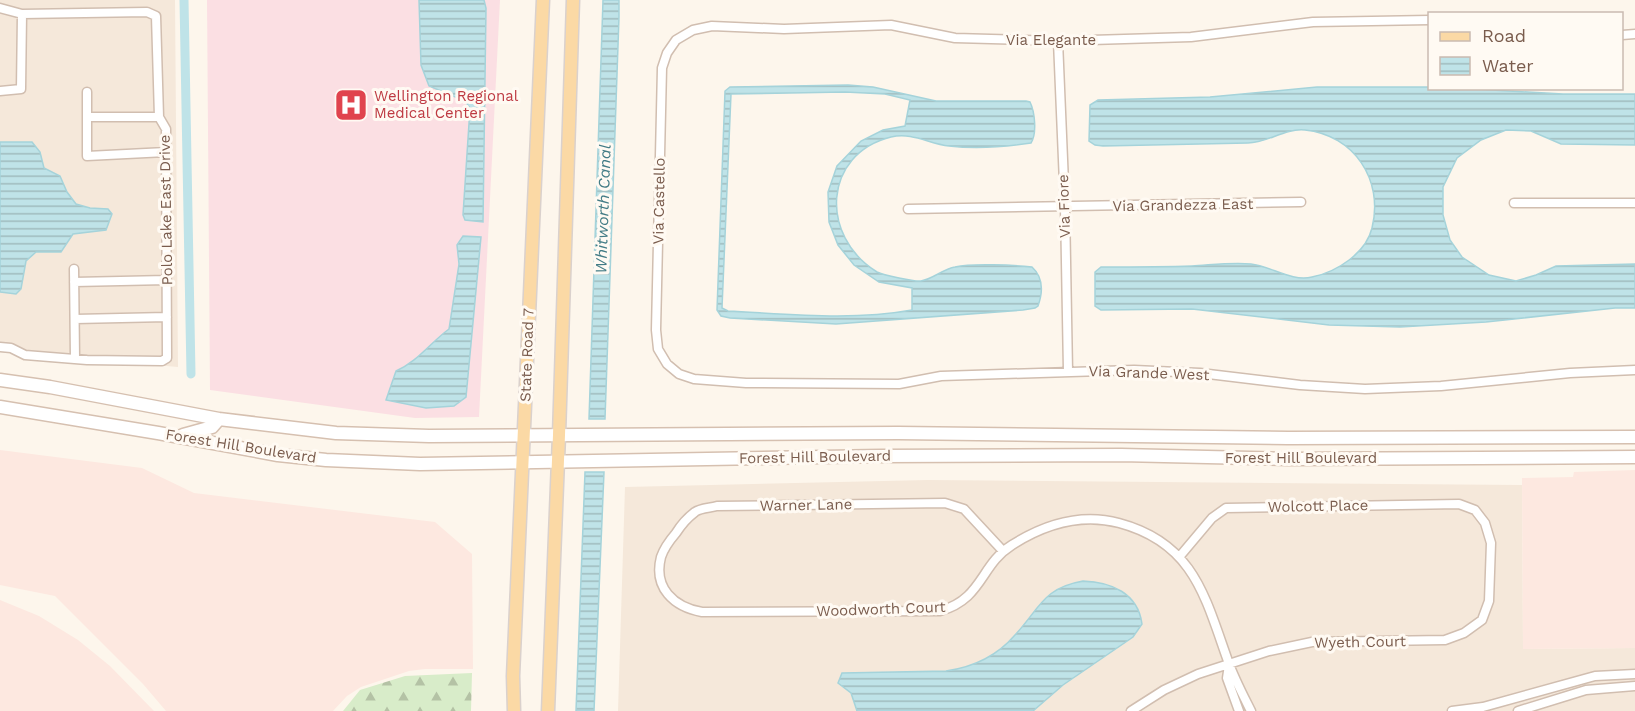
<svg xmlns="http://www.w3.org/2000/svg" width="1635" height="711" viewBox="0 0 1635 711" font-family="'Work Sans',sans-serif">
	<defs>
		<pattern id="forest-firs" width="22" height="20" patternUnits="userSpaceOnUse" patternTransform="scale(1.5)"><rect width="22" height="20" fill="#d8ecc9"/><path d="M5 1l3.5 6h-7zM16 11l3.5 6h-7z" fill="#b4c2a5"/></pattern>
		<pattern id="water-rules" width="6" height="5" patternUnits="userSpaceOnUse" patternTransform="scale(1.5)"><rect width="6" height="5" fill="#bfe3e8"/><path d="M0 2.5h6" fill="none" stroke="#a0bbbe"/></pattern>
	</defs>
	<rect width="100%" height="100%" fill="#fdf6ec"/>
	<!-- residential -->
	<path fill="#f5e8da" d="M0,0H175L178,367L0,352Z
		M928,480L1522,485L1523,649L1635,648V711H618L625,487Z"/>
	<!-- commercial -->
	<path fill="#fde8e0" d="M0,450L142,468L194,493L435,522L472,554L473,669H425L409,671L361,687L347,696L333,711H166L143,684L55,596L0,585Z
		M1635,470V648L1523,649L1522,478L1573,477L1574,472Z
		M0,600L39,616L78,640L110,666L154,711H0Z"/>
	<!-- medical -->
	<path fill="#fbdfe3" d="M207,0H500L479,417L415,418L210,390Z"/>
	<!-- forest -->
	<path fill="url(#forest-firs)" d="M472,673L471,711H343L360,690L405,676Z"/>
	<!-- water -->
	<path fill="url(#water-rules)" stroke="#a5d3da" stroke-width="1.5" fill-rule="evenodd" d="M419,0H484L486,8L483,222L465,220L463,215L470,108L465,101L429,86L421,65Z
		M603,0H619V17L605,419H589Z
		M848,85L873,87L936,101H1026L1030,102C1035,112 1037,134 1031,143C1005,147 975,149 949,146C929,144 913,132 891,137C823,154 819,236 877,272C883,275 915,282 921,281C933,279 943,269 955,267C972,263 1014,265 1032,267C1043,277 1043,292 1038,306L1035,308L1023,310L836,324L730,318L721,316L717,310L725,91L730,87ZM845,92L885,94L910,100L905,126L883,130L861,141L837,166L828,192L829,222L838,245L854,265L879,282L912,288V310C852,321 788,314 728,311L722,308L731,94Z
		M1317,87H1429L1430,88L1474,89L1563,94H1635V145L1561,144L1531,131L1506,130L1481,140L1457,158L1443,187V215L1450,240L1462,257L1489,275L1516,281L1536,275L1556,266L1635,264V308H1615L1486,322L1400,327L1329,325L1192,309L1101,310L1095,306V272L1101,267C1131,267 1162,267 1192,266C1211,265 1232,262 1251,264C1271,266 1291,282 1312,277C1337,272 1366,253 1372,228C1384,180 1354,135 1305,130C1284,128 1268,143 1248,143C1199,144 1151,145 1103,146L1095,145L1089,141L1090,105L1098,100L1210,97Z
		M0,142H32L40,152L44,168L60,176L67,192L76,204L90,208L108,209L112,214L106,230L73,234L61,252H36L26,261L21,289L16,294L0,292Z
		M463,236L481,237L466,397L454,406L426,408L386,400L396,371C417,362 430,343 449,329L459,264L457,245Z
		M585,472H604L594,711H576Z
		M1083,581C1111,582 1138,593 1142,624L1133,637L1063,685L1033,711H857L851,693L838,683L842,673L946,671C974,667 997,656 1015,635C1040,608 1043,588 1083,581Z"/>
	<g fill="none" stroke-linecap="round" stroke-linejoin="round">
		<!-- canal -->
		<path stroke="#bfe3e8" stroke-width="9" d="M184,0L191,374"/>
		<defs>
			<path id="street" d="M0,8L22,14L147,12L156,16L159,117L166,129L167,358L162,361L87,360L25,355L11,348L0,347
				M1430,20L1313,22L1191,37L1058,41L955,38L891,25L784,29L712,26L693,30L676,40L667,53L662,68L656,330L658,349L667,364L679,374L694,379L746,383L899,384L941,376L1134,370L1200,373L1300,385L1365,389L1441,386L1570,373L1635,370
				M1622,35L1635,34
				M1058,41L1065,207L1068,371
				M0,91L21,89L22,14
				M87,92V156L166,152
				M87,117H159
				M1514,203H1635
				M908,209L1301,202
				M74,269L75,359
				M74,282L167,280
				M75,319L167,317
				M1003,551L964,509L945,503L717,506C710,508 700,508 695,512C687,518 681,525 676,533C670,540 664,548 661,557C653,588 674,607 702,612L940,611C983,599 980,565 1012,545C1045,524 1081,513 1119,523C1194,543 1205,597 1228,661C1234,678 1243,695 1251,711
				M1229,665L1227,678L1239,711
				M1131,711L1164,690L1198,674L1269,651L1312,642L1445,640L1464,633L1482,620L1489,601L1491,543L1485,523L1475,510L1459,504L1226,508L1212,518L1180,556
				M1452,711L1483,707L1595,676L1635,674
				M1518,711L1586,690L1635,686"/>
			<path id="secondary" d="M0,380L50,387L219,419L336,433L429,436L898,433L1288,438L1635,437
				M0,407L158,433L278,455L326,460L420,464L882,456L1121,455L1288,459L1635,457
				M183,435L212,427L219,419"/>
			<path id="primary" d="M514,711L513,676L543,0
				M548,711L559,435L573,0"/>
		</defs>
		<!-- street casing -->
		<use href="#street" stroke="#d1beb0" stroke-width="11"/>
		<!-- secondary casing -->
		<use href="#secondary" stroke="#d6c0b0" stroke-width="15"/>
		<!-- primary casing -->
		<use href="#primary" stroke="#dad1cd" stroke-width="15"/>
		<!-- street -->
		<use href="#street" stroke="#fff" stroke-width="8"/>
		<!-- secondary -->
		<use href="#secondary" stroke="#fff" stroke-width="12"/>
		<!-- primary -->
		<use href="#primary" stroke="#fbd9a5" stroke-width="12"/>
	</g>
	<!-- icons -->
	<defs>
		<symbol id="hospital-square" viewBox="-11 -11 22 22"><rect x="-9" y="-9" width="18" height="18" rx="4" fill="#e0444e" stroke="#fffaf3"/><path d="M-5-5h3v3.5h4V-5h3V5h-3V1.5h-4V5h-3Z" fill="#fff"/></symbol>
	</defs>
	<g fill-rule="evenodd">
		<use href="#hospital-square" x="332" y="86" width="38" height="38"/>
	</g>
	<g text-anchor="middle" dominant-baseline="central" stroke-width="6" stroke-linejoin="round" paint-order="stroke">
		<!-- street labels -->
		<g font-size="15" fill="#7a5c4d" stroke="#fffaf3">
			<text x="1051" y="40">Via Elegante</text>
			<text transform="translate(659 201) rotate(-89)">Via Castello</text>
			<text transform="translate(1183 205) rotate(-1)">Via Grandezza East</text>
			<text transform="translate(1064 206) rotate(-92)">Via Fiore</text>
			<text transform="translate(166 210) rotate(-91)">Polo Lake East Drive</text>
			<text transform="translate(527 355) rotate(-88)">State Road 7</text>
			<text transform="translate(1149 373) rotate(2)">Via Grande West</text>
			<text transform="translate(241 446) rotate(9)">Forest Hill Boulevard</text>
			<text transform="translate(815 457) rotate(-1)">Forest Hill Boulevard</text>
			<text x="1301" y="458">Forest Hill Boulevard</text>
			<text transform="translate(806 505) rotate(-1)">Warner Lane</text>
			<text transform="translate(1318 506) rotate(-1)">Wolcott Place</text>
			<text transform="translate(881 609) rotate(-2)">Woodworth Court</text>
			<text transform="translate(1360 642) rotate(-1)">Wyeth Court</text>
		</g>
		<!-- health labels -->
		<g font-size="15" fill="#be3a42" stroke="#fffaf3" text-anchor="start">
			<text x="374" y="96">Wellington Regional<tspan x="374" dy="17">Medical Center</tspan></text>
		</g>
		<!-- water labels -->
		<g font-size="16" font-style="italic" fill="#437c86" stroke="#fffaf3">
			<text transform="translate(603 209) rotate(-88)">Whitworth Canal</text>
		</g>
	</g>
	<!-- legend -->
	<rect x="1428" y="12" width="195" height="78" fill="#fffaf3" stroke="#cabbb1" stroke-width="1.5"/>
	<rect x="1440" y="32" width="30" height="9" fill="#fbd9a5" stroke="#cabbb1" stroke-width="1.5"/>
	<text x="1482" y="42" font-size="18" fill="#7a5c4d">Road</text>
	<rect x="1440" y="57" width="30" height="18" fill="url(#water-rules)" stroke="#cabbb1" stroke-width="1.5"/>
	<text x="1482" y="72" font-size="18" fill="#7a5c4d">Water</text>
</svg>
